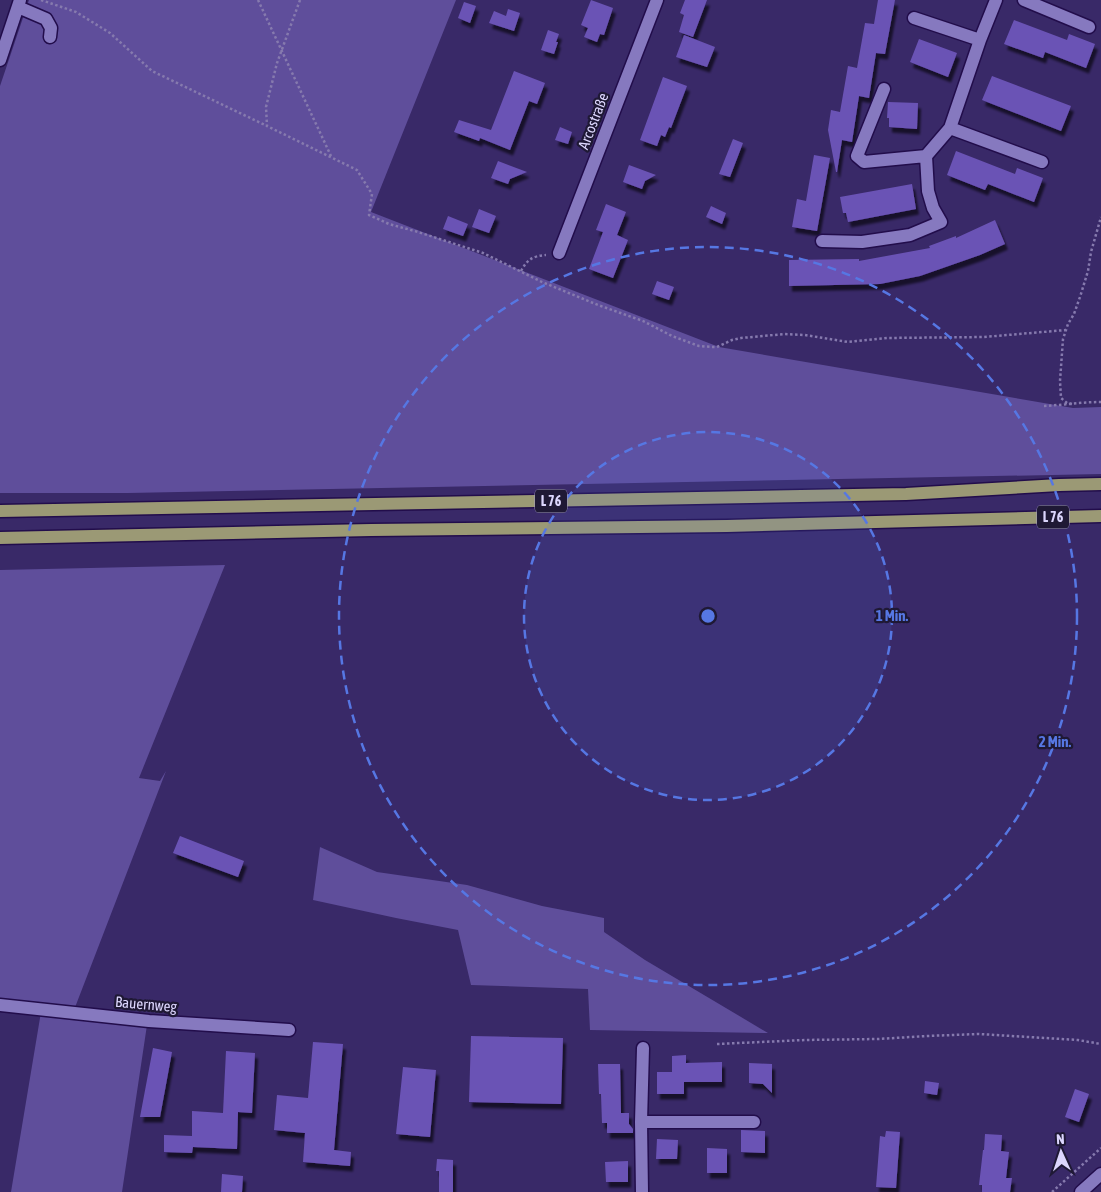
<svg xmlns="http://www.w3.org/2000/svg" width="1101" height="1192" viewBox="0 0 1101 1192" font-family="'Asap Condensed',sans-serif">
	<defs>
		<filter id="shadow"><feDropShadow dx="3" dy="5.5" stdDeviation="1" flood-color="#0009"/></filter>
	</defs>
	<rect width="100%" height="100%" fill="#392968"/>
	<!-- green -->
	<path fill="#5f4e9b" d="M29,0H456L371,212L719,347L1073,408L1101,407V474L179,492L128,493H0V86Z
		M225,565L139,778L160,781L166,771L74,1010L0,1000V570Z
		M320,847L377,872L467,885L542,906L604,918V932L645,960L768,1033L590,1030L588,989L471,985L458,930L396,918L313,900Z
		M41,1012L147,1025L122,1192H11Z"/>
	<!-- building -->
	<path fill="#6b53b5" filter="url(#shadow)" d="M591,0L613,8L604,35L600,34L597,42L584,37L588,28L581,25Z
		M685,0H707L693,37L679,32L684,15L680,13Z
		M878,0H895L885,54L876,53L869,98L859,96L852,142L842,140L837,172H836L828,130L831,110L840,112L848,66L857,68L865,23L874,24Z
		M464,2L476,6L470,23L458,18Z
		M508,9L520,13L514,31L489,23L494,11L506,16Z
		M1014,20L1067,40L1069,34L1095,44L1086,68L1045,52L1043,58L1004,44Z
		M548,30L559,34L556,42H558L554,54L541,50Z
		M684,35L715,47L707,67L676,57Z
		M919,39L957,53L948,77L910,62Z
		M514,71L545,83L537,104L529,101L510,150L480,138L479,141L454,132L459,120L491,130Z
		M992,76L1071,106L1061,131L982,100Z
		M663,77L687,86L671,128L669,127L665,137L661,135L657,146L640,140Z
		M888,102L918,103L917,129L889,127V118H887Z
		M560,127L572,132L568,144L555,140Z
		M733,139L743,143L730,177L719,174Z
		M956,151L1015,174L1017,168L1043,178L1034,202L988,184L985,190L947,175Z
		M814,155L830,158L817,231L792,227L797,199L806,201Z
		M498,161L527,172L510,179L508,184L491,178Z
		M629,165L656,175L645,181L642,189L623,182Z
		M912,184L916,209L848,222L846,213H843L840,197Z
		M606,204L626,212L617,235L628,240L613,278L589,269L603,232L596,230Z
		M711,206L726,213L722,224L706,217Z
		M479,209L496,216L489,233L472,227Z
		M448,216L468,224L463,236L443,229Z
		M995,220L1005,244L980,255L920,276L880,284L789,286V260L859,259V261L930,248L929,246L956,236V238Z
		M657,281L674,287L669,300L652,294Z
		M180,836L244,861L238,877L173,853Z
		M471,1036L563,1038L561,1104L469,1102Z
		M313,1042L343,1044L334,1150L351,1152L350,1166L303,1162L305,1133L274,1130L277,1095L308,1098Z
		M153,1048L172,1052L160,1117H140Z
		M226,1051L255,1053L252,1113L238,1112L237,1149L193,1147L192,1153L164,1152V1135L192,1136V1111L223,1113Z
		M686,1055V1063L722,1062V1082H684V1094H657V1072H672V1056Z
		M749,1063L772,1064V1093L763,1084L749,1083Z
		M598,1064H620L621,1113H629V1124L633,1129V1133H607V1123H602L601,1094H599Z
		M403,1067L436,1070L430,1137L396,1134Z
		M925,1081L939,1083L937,1095L924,1093Z
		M1075,1089L1089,1094L1079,1122L1065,1117Z
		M741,1130L765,1131V1153L741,1152Z
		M886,1131L900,1132L896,1188L876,1187L880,1136L885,1137Z
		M985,1134L1002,1135L1001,1151L1009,1152L1006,1178H1012L1010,1192H982V1185H979L983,1150H984Z
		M657,1139L678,1140L677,1159H656Z
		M707,1148L727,1149V1173H707Z
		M437,1159L453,1160V1192H439V1171H436Z
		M628,1161V1182H606L605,1162Z
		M222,1174L243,1176L242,1192H221Z"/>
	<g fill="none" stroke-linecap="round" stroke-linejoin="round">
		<defs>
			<path id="minor" d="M1024,0L1089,27
				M18,7L46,19L51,28L50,37
				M914,18L980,40
				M0,60L20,0
				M884,89L857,156L864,162L926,156
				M950,128L1042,162
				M822,241L862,242L910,235L941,222L933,208L928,191L926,156L950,128L980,40L996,0
				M559,253L657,0
				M0,1005L149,1021L289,1030
				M641,1122H754
				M642,1192L641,1122L643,1048
				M1081,1192L1101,1174"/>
			<path id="major" d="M0,511L906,494L1059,485L1101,484
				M0,538L371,530L727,526L1101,516"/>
		</defs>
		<!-- minor casing -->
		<use href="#minor" stroke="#220d4b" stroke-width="15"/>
		<!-- major casing -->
		<use href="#major" stroke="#220d4b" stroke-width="15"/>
		<!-- path -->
		<path stroke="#867aae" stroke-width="2.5" stroke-dasharray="2.5 2.5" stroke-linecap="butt" d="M41,0L76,12L110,33L152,71L267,126
			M258,0L331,156
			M300,0L277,63L266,107L267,126L357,170L372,194L369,215L389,224L418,232L483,253L542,282L598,305L643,321L672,336L699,346L712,347H717L732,340L741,338L785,334L805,335L848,342L887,338L984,337L1066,330
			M521,271C527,260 532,256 546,255
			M1072,404L1067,403L1061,398L1060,381L1063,339L1068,324L1074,314L1080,297L1088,271L1091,252L1101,217
			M1044,406C1063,405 1082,402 1101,402
			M717,1044L805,1040L878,1039L927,1036L979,1034L1078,1040L1101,1044
			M1052,1192L1101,1148"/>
		<!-- minor -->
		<use href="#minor" stroke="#8679bf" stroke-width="12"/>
		<!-- major -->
		<use href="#major" stroke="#9b9975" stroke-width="12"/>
	</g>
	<!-- distance rings -->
	<circle cx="708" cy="616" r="184" fill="#5677e3" fill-opacity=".12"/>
	<g fill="none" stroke="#5677e3" stroke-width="2.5" stroke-dasharray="9 6">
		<circle cx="708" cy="616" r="184"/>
		<circle cx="708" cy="616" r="369"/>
	</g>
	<g text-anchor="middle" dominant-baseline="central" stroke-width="4.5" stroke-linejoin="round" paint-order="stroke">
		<!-- shield labels -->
		<g fill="#1f1935" stroke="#a39dc1" stroke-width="1">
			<rect x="535" y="489.5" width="32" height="23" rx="4"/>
			<rect x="1037" y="505.5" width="32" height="23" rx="4"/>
		</g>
		<g font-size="14" font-weight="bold" fill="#dcd6fd">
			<text x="551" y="501">L 76</text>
			<text x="1053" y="517">L 76</text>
		</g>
		<!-- street labels -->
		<g font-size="15" fill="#dcd6fd" stroke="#1f1935">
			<text transform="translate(593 121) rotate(-69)">Arcostraße</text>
			<text transform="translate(146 1004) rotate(5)">Bauernweg</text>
		</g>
	</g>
	<circle cx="708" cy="616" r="8" fill="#5677e3" stroke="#1f1935" stroke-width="2.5"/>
	<g font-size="15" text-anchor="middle" font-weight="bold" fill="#5677e3" stroke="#1f1935" stroke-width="4.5" stroke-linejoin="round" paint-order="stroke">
		<text x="892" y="621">1 Min.</text>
		<text x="1055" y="747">2 Min.</text>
	</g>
	<!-- north arrow -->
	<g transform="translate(1061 1152) rotate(357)" stroke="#1f1935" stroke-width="4" paint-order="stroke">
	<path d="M0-4L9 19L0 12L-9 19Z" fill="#dcd6fd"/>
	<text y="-8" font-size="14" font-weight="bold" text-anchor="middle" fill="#dcd6fd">N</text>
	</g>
</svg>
